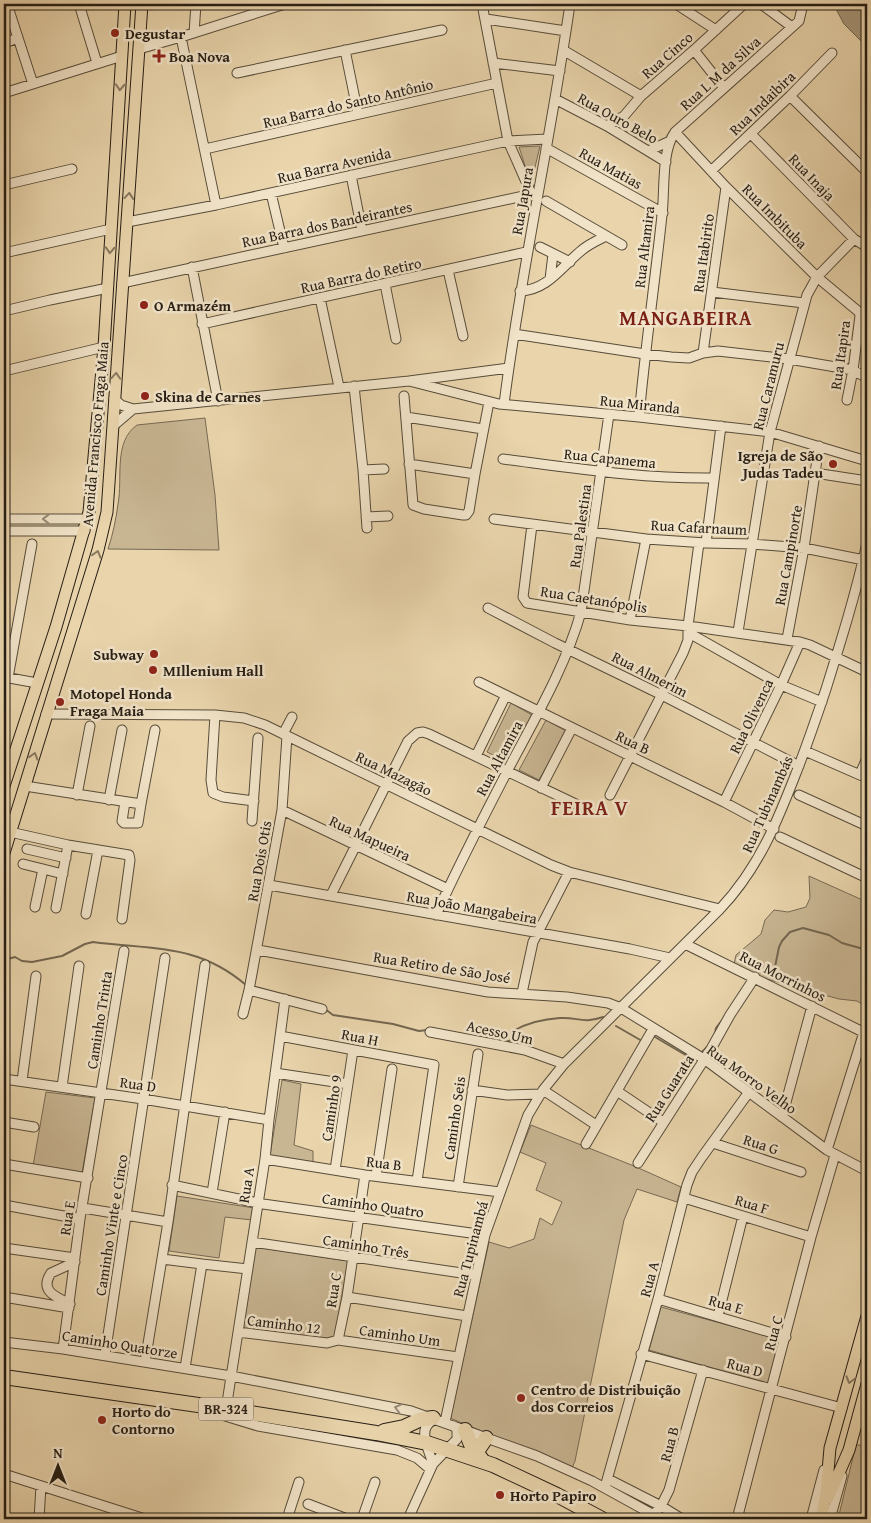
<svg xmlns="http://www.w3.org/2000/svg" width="871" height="1523" viewBox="0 0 871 1523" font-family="'Gentium Book Plus',serif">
	<rect width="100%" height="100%" fill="#e9d4ab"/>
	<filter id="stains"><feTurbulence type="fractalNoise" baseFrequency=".004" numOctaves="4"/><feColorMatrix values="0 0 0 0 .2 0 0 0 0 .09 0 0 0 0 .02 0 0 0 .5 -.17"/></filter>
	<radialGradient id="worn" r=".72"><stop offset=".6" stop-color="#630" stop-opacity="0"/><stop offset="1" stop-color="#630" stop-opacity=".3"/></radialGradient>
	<!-- green -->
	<path fill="#c8b592" stroke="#776a54" d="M540,146L531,184L519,147Z
		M205,418L215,495L219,550L108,549C113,534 116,519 118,504C123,478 113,442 137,425Z
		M511,703L532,715L507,762L487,752Z
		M546,720L566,731L539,780L519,770Z
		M809,876L867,902V1007L857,1001L839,999L763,978L734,964L736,955L761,934L765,920L774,910L788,912L806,907L810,898Z
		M282,1080L301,1084L294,1145L313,1151V1162L270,1156Z
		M46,1092L95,1098L82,1173L33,1166Z
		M531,1125L634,1166L681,1187L677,1202L637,1189L624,1220L575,1461L572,1468L450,1418L489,1242L509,1248L534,1239L540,1218L552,1225L562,1202L536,1190L546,1163L520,1152Z
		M177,1196L254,1208L252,1220L225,1217L219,1258L169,1251Z
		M255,1247L348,1261L335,1337L320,1340L242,1328Z
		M661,1307L783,1340L771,1385L649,1350Z
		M856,1445H867V1519H838Z"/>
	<!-- water -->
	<path fill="#a79678" stroke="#736650" d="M839,4H867V47L844,24L837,11Z"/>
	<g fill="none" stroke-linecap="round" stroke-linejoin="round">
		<!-- stream -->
		<path stroke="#736650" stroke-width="2" d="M4,960L15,957L22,961L32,962L62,956L85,944L93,942C152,950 197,943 246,985
			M774,972L779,947L782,941L790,932L803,928L829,935L842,943L867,950
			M325,1009L333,1015L393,1024L419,1031L427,1030
			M616,1026L642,1041
			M715,1034L716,1028L723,1019
			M655,1037L694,1060
			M505,1042L512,1040L513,1031C527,1023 543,1019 560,1018C578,1017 583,1024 603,1017
			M702,1052L709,1045"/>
		<defs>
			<path id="minor" d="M7,4L33,84
				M79,4L97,63
				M482,4L508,141L531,193
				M676,4L716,30
				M761,4L792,27
				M486,19L566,31
				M194,33L196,4
				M181,37L216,205
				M4,43L18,38
				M139,49L181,37L285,4
				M345,50L358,114
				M563,50L641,96
				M694,50L724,88
				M493,63L560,71
				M237,73L442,30
				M4,93L122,56
				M790,96L867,172
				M555,99L607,126L666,162
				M607,126L624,116L641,96L694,50L744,4
				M675,132L726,187L817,277L859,312L860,316L853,370L847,400
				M751,134L854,239
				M546,148L663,213
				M205,149L497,83
				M648,151L670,141
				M711,171L790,96L832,53
				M351,175L362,231
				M4,185L72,169
				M271,193L284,248
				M546,201L622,245
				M127,222L216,205L508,141L547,139
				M540,247L570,262
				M4,253L111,229
				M192,267L218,401
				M448,270L463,336
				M550,279L553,254
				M122,283L537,193
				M385,284L396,339
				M520,291C548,290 562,266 582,250C589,244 598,240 606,236
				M712,292L804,303
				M320,298L339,387
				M4,311L50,300L108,288
				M202,324L526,252
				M514,334L645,354L671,357L689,358L703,353L718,351L789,359L853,370L867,378
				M703,353L726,187
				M4,371L104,347
				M409,381L499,404L639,417L770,432L867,461
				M354,386L363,470L367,528
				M404,396L413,505L424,509L463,515H466L469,511L475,474L489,402
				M114,399L121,405L133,409L409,381L509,368
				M504,404C521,270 551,138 570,4
				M406,417L483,429
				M639,417C645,349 655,282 662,215C665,191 661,152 675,132L799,21L803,4
				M113,426L133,409
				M503,459C573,468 644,479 714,478
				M409,464L475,474
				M363,470L384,469
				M815,473L867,481
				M366,517L388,516
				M4,519H88
				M494,519L646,539L706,543L752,544L804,548L864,560
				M532,525L523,597L527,603L630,620L688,626L800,642L810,645L867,672
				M4,531H85
				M706,543L721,426
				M488,608L555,643L662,695L799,766
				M630,620L646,539
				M738,632L770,432L807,295L817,277L854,239L867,247
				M689,633L781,685L822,702
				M787,639L804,548L819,446
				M4,677L37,683
				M8,678L32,544
				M479,682L724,802L774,829
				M46,714L215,715L244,718L265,725L551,865L569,872L720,909
				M215,715L211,780L213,793L223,797L254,801
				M283,734L292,717
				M805,751L867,778
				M476,756L506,695
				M860,774L867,758
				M25,786L141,804L155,730
				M541,788L572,728
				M77,795L90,726
				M610,795L683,653L688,640V626L699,543
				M799,795L867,826
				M109,800L122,730
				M125,802L122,821L124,823H138L141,804
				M724,802L781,685L800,642
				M282,810L448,889
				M252,821L258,738
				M10,832L68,845L129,855L130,860L122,919
				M780,837L867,878
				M27,849L66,858
				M23,864L63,874
				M269,885L630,949L670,958
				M331,895L408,741L417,733L423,732L429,734L582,807
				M35,907L43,869
				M56,908L68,845
				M86,914L98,850
				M436,915C459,864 485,814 511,764C537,715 566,665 581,612L609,414
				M685,944L867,1034
				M258,950L488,992L567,997L608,1003L621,1008L704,1059L827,1150L867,1171
				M249,990L282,810L287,736
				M522,993L533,942L569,872
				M243,1014L249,990L322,1009
				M430,1032L525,1050L564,1064
				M280,1036L434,1065L417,1181
				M275,1073L348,1084
				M4,1079L143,1099L269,1120
				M22,1081L36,976
				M62,1087L79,966
				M472,1090L507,1095L540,1094
				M543,1090L596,1125
				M617,1091L663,1122
				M782,1117L812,1006
				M4,1122L34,1127
				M713,1143L801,1172
				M586,1144L653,1029
				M827,1150L864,1032
				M265,1159L365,1175L500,1192
				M638,1163L711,1049L730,1015L755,977
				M4,1164L88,1178
				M335,1170L353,1050
				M376,1176L392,1069
				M172,1185L263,1204L485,1235
				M458,1187L478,1054
				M212,1193L225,1112
				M684,1198L811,1237
				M4,1205L80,1219
				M83,1208L168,1222
				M252,1242L475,1275
				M4,1248L75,1258
				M162,1259L202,1264L185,1368
				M202,1264L248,1269
				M4,1297L69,1308
				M347,1297L467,1316
				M658,1299L786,1337
				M70,1304C56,1297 39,1291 51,1273L75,1262
				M718,1316L743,1216
				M238,1332L327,1343L338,1340L347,1297L365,1175
				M338,1340L458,1357
				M4,1342L63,1349L231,1376L411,1411L537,1456L592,1481L661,1519
				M63,1349L80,1219L124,951
				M641,1354L842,1408
				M105,1355L165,958
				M145,1362L168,1222L205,965
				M226,1409L265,1159L269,1120L285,999
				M216,1411L225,1416L258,1426L397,1450L417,1458L430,1469
				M445,1422L485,1235L528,1115L543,1090L564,1064L720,909C759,868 778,820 798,768C808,742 817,716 826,689C841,641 856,593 867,543
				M433,1464C429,1450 416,1427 434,1420
				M4,1474L145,1519
				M608,1479L661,1506L682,1519
				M605,1487L658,1299L687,1185L692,1172L702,1157L749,1092
				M308,1504L347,1519
				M39,1519L41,1486
				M287,1519L299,1482
				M362,1519L375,1482
				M408,1519L433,1464L457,1439V1430L454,1426
				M650,1519L661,1506L669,1490L703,1370
				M737,1519L811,1237L835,1155
				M811,1519L824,1470
				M830,1519L842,1476"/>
			<path id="major" d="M4,786L56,627L89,512L104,347L125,4
				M4,853L98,550L107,512L142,4
				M828,1498L849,1450L867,1384
				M821,1519L826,1494L830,1448L867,1316"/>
			<path id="highway" d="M4,1377L226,1409L376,1433L427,1443L493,1465L557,1495L602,1519
				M465,1430L472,1447L483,1461
				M384,1431L404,1427L419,1420L433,1418
				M476,1453L486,1438"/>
		</defs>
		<!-- minor casing -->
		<use href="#minor" stroke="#574c3a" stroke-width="11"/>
		<!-- major casing -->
		<use href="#major" stroke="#261e15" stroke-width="13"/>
		<!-- highway casing -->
		<use href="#highway" stroke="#261e15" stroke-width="16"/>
		<!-- minor -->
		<use href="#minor" stroke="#f1e3c8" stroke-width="9"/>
		<!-- major -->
		<use href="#major" stroke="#e9d4ab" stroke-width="11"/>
		<!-- highway -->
		<use href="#highway" stroke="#e9d4ab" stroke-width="14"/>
	</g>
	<!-- one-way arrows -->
	<defs><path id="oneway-chevron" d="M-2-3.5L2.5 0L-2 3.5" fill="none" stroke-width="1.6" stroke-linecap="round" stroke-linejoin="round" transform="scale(1.25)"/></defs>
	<g stroke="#887960">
		<use href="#oneway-chevron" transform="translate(120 87) rotate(93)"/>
		<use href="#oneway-chevron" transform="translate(129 196) rotate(-85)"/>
		<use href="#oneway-chevron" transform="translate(110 250) rotate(93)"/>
		<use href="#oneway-chevron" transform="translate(116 376) rotate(-86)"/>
		<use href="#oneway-chevron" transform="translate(97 554) rotate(-73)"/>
		<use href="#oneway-chevron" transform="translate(34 756) rotate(-73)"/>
		<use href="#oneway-chevron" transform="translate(850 1380) rotate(106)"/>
	</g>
	<g stroke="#968a77">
		<use href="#oneway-chevron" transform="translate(46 519) rotate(180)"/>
		<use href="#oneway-chevron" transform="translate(398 1408) rotate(-166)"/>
	</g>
	<!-- markers -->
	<g fill="#8f2418" stroke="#f1e3c8" stroke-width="2">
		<circle cx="115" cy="33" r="5"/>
		<path d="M156.5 48.5h5v5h5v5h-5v5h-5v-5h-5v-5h5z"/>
		<circle cx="144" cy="305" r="5"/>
		<circle cx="145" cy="396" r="5"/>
		<circle cx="833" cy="464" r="5"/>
		<circle cx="154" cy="654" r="5"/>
		<circle cx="153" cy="670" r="5"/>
		<circle cx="60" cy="702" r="5"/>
		<circle cx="521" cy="1398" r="5"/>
		<circle cx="102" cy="1420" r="5"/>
		<circle cx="500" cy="1495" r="5"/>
	</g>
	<g text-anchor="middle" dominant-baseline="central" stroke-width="5" stroke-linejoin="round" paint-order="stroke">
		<!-- shield labels -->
		<rect fill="#f1e3c8" stroke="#63594b" stroke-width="1" x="198.5" y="1397.5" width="55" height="23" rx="4"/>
		<g font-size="14" font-weight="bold" fill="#261e15">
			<text x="226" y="1409">BR-324</text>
		</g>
		<!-- poi labels -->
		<g font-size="15" font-weight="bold" fill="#261e15" stroke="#f1e3c8" text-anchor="start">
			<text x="125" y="33">Degustar</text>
			<text x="169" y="56">Boa Nova</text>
			<text x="154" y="305">O Armazém</text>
			<text x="155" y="396">Skina de Carnes</text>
			<text x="823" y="455" text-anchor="end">Igreja de São<tspan x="823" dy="17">Judas Tadeu</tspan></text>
			<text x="144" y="654" text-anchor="end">Subway</text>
			<text x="163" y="670">MIllenium Hall</text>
			<text x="70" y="693">Motopel Honda<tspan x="70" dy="17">Fraga Maia</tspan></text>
			<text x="531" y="1389">Centro de Distribuição<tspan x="531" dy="17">dos Correios</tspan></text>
			<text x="112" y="1411">Horto do<tspan x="112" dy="17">Contorno</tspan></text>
			<text x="510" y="1495">Horto Papiro</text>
		</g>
		<!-- street labels -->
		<g font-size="15" fill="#261e15" stroke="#f1e3c8">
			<text transform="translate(667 55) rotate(-41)">Rua Cinco</text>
			<text transform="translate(720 73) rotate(-42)">Rua L M da Silva</text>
			<text transform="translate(348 103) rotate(-13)">Rua Barra do Santo Antônio</text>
			<text transform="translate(762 103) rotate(-44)">Rua Indaibira</text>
			<text transform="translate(618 118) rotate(29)">Rua Ouro Belo</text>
			<text transform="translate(334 165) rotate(-13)">Rua Barra Avenida</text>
			<text transform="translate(611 168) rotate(29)">Rua Matias</text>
			<text transform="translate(812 177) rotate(46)">Rua Inaja</text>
			<text transform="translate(522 201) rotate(-80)">Rua Japura</text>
			<text transform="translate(775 216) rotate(45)">Rua Imbituba</text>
			<text transform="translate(327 224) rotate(-12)">Rua Barra dos Bandeirantes</text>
			<text transform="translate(644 247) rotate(-83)">Rua Altamira</text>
			<text transform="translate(703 253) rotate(-82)">Rua Itabirito</text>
			<text transform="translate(361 275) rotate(-12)">Rua Barra do Retiro</text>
			<text transform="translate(840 355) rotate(-82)">Rua Itapira</text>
			<text transform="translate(768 386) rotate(-76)">Rua Caramuru</text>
			<text transform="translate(640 404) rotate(6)">Rua Miranda</text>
			<text transform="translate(95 434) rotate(-85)">Avenida Francisco Fraga Maia</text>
			<text transform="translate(610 458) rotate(6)">Rua Capanema</text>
			<text transform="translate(580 526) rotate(-82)">Rua Palestina</text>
			<text transform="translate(699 527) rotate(3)">Rua Cafarnaum</text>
			<text transform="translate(788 555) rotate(-80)">Rua Campinorte</text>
			<text transform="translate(594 599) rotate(9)">Rua Caetanópolis</text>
			<text transform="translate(650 674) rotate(27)">Rua Almerim</text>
			<text transform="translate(751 716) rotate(-64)">Rua Olivenca</text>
			<text transform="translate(633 742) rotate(26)">Rua B</text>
			<text transform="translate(499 758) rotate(-62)">Rua Altamira</text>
			<text transform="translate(394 773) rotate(26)">Rua Mazagão</text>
			<text transform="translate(767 804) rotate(-66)">Rua Tubinambás</text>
			<text transform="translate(370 838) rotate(25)">Rua Mapueira</text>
			<text transform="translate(259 861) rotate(-80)">Rua Dois Otis</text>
			<text transform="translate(472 907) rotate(10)">Rua João Mangabeira</text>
			<text transform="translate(442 967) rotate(9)">Rua Retiro de São José</text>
			<text transform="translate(783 976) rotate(27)">Rua Morrinhos</text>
			<text transform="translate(99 1020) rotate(-81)">Caminho Trinta</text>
			<text transform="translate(500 1032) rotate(12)">Acesso Um</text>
			<text transform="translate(360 1037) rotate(11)">Rua H</text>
			<text transform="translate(752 1079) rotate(36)">Rua Morro Velho</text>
			<text transform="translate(138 1084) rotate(8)">Rua D</text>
			<text transform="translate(669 1088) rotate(-57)">Rua Guarata</text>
			<text transform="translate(331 1108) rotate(-81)">Caminho 9</text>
			<text transform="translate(454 1118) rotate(-82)">Caminho Seis</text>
			<text transform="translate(761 1144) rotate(18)">Rua G</text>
			<text transform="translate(384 1163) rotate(7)">Rua B</text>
			<text transform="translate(246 1185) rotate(-81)">Rua A</text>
			<text transform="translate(752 1204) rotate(17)">Rua F</text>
			<text transform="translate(373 1205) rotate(8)">Caminho Quatro</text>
			<text transform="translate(67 1218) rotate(-81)">Rua E</text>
			<text transform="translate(111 1225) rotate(-81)">Caminho Vinte e Cinco</text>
			<text transform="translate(366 1246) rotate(9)">Caminho Três</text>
			<text transform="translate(470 1249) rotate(-75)">Rua Tupinambá</text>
			<text transform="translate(649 1279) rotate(-75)">Rua A</text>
			<text transform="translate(333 1290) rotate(-81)">Rua C</text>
			<text transform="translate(726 1304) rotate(16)">Rua E</text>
			<text transform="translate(284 1324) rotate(7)">Caminho 12</text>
			<text transform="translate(773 1333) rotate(-75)">Rua C</text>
			<text transform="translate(400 1335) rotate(8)">Caminho Um</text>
			<text transform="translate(120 1344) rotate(9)">Caminho Quatorze</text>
			<text transform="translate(745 1367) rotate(15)">Rua D</text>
			<text transform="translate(669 1444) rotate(-75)">Rua B</text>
		</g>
		<!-- district labels -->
		<g font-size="20" font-weight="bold" letter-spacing="1" fill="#7a1f14" stroke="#f1e3c8">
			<text x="686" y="317">MANGABEIRA</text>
			<text x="590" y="807">FEIRA V</text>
		</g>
	</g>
	<!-- margin -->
	<rect width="871" height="1523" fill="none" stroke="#e9d4ab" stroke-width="20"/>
	<rect x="5" y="5" width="861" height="1513" fill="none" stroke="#261e15" stroke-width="2.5"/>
	<rect x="10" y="10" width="851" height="1503" fill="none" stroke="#261e15"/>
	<!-- north arrow -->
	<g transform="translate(58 1466)" stroke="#f1e3c8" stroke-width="4" paint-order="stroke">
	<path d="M0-4L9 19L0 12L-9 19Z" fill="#261e15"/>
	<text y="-8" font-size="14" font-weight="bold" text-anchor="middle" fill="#261e15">N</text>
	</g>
	<rect width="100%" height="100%" filter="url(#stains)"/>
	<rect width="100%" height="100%" fill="url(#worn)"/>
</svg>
